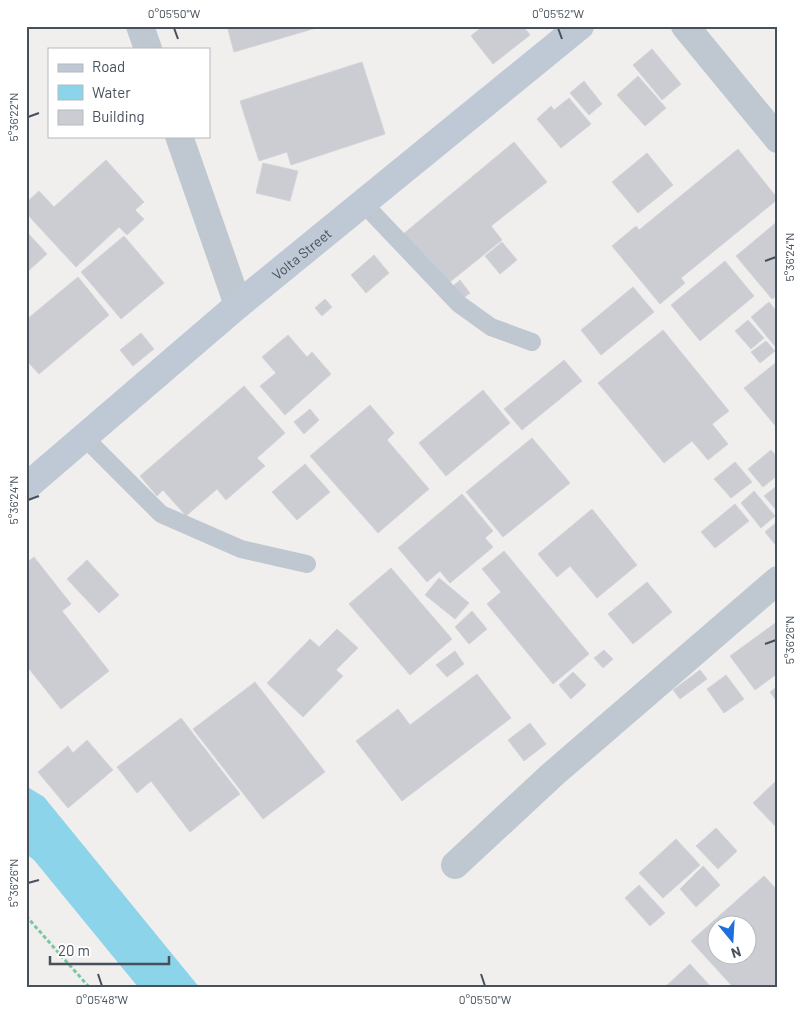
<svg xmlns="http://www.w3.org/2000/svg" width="804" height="1013" viewBox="0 0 804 1013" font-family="Barlow,sans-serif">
	<rect width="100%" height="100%" fill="#f1eeee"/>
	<!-- water -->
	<path fill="#8cd4e9" d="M26,786L44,797L199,987H138L34,860L26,854Z"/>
	<!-- building -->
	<path fill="#cbcdd3" stroke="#d2d4da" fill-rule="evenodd" d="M227,26H323L234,52Z
		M483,26H523L530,35L493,64L471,36Z
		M652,49L681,84L662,100L633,65Z
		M362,62L385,134L291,165L287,152L259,161L240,101Z
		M638,76L666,108L645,126L617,95Z
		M584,81L602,104L589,115L570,93Z
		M569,98L591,124L561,148L537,119L551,106L554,110Z
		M514,142L547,182L491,226L502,240L445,286L402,235Z
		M738,149L778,199L681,278L685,283L660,304L612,246L636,226L639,230Z
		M647,153L673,185L638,213L612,182Z
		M106,160L144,202L135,210L144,219L127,235L119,227L76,267L26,213V203L39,191L54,207Z
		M263,163L298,171L290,201L256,193Z
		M778,221V295L772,299L736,256Z
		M26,231L47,254L26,273Z
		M124,236L164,283L121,319L81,272Z
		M502,242L517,260L500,274L485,256Z
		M374,255L389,273L366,293L351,275Z
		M725,261L754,296L700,341L671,305Z
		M78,277L109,315L39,374L26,360V320Z
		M460,280L470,293L462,299L452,287Z
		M633,287L654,312L601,355L581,330Z
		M325,299L332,307L322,316L315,308Z
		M769,302L778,313V350L751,317Z
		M748,320L764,338L751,349L735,331Z
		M663,330L729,411L712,424L728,444L708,460L692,441L664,463L598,383Z
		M141,333L154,349L133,366L120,350Z
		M288,335L307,357L312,352L331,374L285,415L260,386L276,373L262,357Z
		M766,341L775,351L760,363L751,352Z
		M564,360L582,381L522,430L504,409Z
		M778,361V429L744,388Z
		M244,386L285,433L257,458L265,466L226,500L217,489L186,516L163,490L157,496L140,476Z
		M483,390L510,423L446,476L419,443Z
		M370,405L394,433L387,440L429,489L378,533L310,456Z
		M310,409L319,420L304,434L294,422Z
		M532,438L570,483L503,537L466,492Z
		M771,450L778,458V475L763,487L748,469Z
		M735,462L752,482L731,498L714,479Z
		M305,464L330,492L297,520L272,492Z
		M778,485V512L764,496Z
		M754,491L775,516L761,528L741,503Z
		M462,494L493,531L485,538L493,547L450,583L440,571L427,582L398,548Z
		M735,504L749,521L715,548L701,532Z
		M592,509L637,565L597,598L570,566L557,577L538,554Z
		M778,521V548L765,532Z
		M504,551L589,654L553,684L487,604L501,592L482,569Z
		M34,557L71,604L62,611L109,671L61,709L26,665V563Z
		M87,560L119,595L99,613L67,579Z
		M391,568L452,639L410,675L349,604Z
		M439,578L469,603L455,619L425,595Z
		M647,582L672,612L633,644L608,614Z
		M472,611L487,629L469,644L455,627Z
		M778,621V673L755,690L730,656Z
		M337,629L358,648L336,670L343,676L303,717L267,683L310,639L319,647Z
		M604,650L613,659L603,668L594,658Z
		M455,651L464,664L447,677L436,665Z
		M700,670L707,679L680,699L673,690Z
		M573,672L586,685L571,699L559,685Z
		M477,674L511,718L402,801L356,741L398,709L410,725Z
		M726,675L744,699L724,713L707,689Z
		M255,682L325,772L263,819L193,729Z
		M778,686V703L770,692Z
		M181,718L240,794L190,832L151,781L137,793L117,767Z
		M530,723L546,744L524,761L508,740Z
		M87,740L113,770L68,808L38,772L68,746L73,753Z
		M778,779V829L753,803Z
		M716,828L737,851L718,869L696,846Z
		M676,839L700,865L663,898L639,873Z
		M703,866L720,885L696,907L680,889Z
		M764,876L778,891V986L733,987L691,941ZM716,926H746V956H716Z
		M639,885L665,913L650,926L625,898Z
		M690,964L711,987H665Z"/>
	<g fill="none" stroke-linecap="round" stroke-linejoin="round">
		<!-- path -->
		<path stroke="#77caa2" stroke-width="3" stroke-dasharray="4 2.5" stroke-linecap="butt" d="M26,916L89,987"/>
		<!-- lane -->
		<path stroke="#bfc8d0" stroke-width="18" d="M363,203L459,304L491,327L532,342
			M84,437L161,514L241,549L307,564"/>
		<!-- street -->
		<path stroke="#bfc8d0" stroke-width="28" d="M140,26L148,49
			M685,26L778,139
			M179,136L238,305
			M455,865L553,774L778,580"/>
		<!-- secondary -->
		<path stroke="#bfc9d5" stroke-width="28" id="s1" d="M26,487L238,305L580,26"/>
	</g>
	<!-- ticks -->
	<path fill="none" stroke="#47515b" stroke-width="2" d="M174,28L178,39M558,28L562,39M28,117L39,113M765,261L776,257M28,500L39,496M765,644L776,640M28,883L39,880M98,974L102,986M481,974L485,986"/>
	<g text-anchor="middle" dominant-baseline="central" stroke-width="4.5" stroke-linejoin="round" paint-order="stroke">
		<!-- street labels -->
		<g font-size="14" fill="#47515b" stroke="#fff">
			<text stroke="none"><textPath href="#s1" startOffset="361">Volta Street</textPath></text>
		</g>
	</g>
	<!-- border -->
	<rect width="804" height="1013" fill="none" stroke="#ffffff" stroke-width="55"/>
	<!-- legend -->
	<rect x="48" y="48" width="162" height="90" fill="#ffffff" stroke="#b5b9bd"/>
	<rect x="58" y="64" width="25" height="8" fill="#bfc9d5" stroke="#b5b9bd"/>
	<text x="92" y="72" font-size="15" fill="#47515b">Road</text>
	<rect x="58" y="85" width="25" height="15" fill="#8cd4e9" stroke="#b5b9bd"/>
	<text x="92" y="98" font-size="15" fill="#47515b">Water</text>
	<rect x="58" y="110" width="25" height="15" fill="#cbcdd3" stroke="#b5b9bd"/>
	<text x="92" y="122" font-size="15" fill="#47515b">Building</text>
	<!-- north arrow -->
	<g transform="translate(732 940) rotate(162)"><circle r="24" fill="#ffffff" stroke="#b5b9bd"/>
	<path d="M0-4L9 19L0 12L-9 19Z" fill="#1e6edb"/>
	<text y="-8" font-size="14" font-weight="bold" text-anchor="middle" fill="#47515b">N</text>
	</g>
	<!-- scale -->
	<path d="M50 956v8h119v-8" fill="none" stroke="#47515b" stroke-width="2.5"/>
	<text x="58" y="956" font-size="15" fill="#47515b" stroke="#ffffff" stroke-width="4" paint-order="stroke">20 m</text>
	<rect x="28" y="28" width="748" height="958" fill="none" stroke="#47515b" stroke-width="2"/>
	<g font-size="12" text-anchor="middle" fill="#47515b">
		<text x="174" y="18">0°05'50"W</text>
		<text x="558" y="18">0°05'52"W</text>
		<text transform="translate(14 117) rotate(-90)" y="4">5°36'22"N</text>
		<text transform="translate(790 257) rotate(-90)" y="4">5°36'24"N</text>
		<text transform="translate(14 500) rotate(-90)" y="4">5°36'24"N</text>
		<text transform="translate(790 640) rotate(-90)" y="4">5°36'26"N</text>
		<text transform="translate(14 883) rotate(-90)" y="4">5°36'26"N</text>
		<text x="102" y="1004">0°05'48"W</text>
		<text x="485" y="1004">0°05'50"W</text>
	</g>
</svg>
